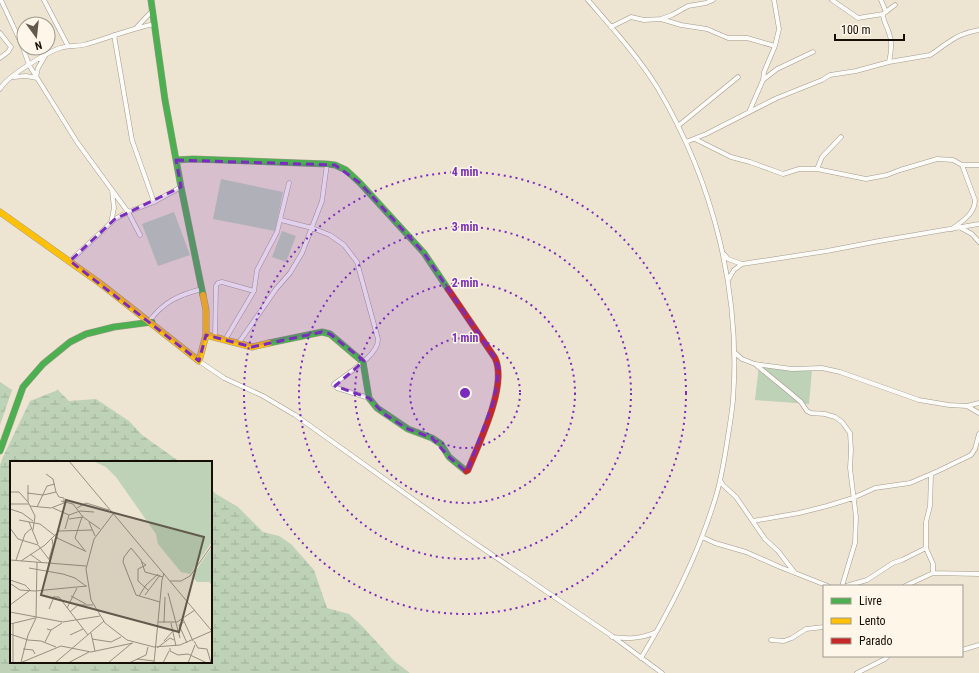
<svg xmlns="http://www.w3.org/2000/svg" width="979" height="673" viewBox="0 0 979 673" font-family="'Roboto Condensed',sans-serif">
	<defs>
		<pattern id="wetland-marsh" width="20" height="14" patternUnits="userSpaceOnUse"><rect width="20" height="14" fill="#bdd2b7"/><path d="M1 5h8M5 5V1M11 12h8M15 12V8" fill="none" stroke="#a2b39c"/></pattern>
	</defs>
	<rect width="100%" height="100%" fill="#eee4d2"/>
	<!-- wetland -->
	<path fill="url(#wetland-marsh)" d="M0,382L12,390L0,425Z
		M58,390L69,401L96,399L129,421L142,435L180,462H11V662H211V489L216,494L238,507L263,532L279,536L291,544L314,570L327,608L349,614L363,627L394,661L410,673H0V465L3,457L30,401Z"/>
	<!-- garden -->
	<path fill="#bdd2b7" d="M221,179L283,192L275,231L213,219Z
		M174,212L190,255L158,266L142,224Z
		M282,231L296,236L286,262L272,257Z
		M759,365L812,370L809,404L755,400Z"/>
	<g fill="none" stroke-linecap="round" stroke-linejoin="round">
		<defs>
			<path id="street" d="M1,0L22,45L29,65L77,142L128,212L140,235
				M44,0L68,46
				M588,0C612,28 637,55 657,87C713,181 741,291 733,400C732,412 730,424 728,436C725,456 722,476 716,496C699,553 672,607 641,658
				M832,0L858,18L883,14L895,5
				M881,0L886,12
				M883,14C883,21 887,26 889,33C893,42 891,53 889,62
				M661,19L681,25L707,29L728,38H747L775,46
				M137,27L152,11
				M611,27L631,17L644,20L661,19L672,15L688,6L706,3L713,0
				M0,33L11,47L8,52L0,58
				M114,35L132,140L154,202
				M14,77L26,76L37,78
				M36,77L38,68L45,56
				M763,80L777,69L813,52
				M0,89C7,76 46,53 60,48C69,45 78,47 87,44C110,37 131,29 154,24
				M749,112L763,80L764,72L775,46L779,29L774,0
				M678,126L738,77
				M695,139L731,157L750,162L783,174L799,169H817L866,179L887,175L900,170L937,159L953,160L962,165H979
				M686,142L706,134L777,98L822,80L830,75L856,71L889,62L930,55C937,51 942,46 949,42C958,35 968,32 979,30
				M817,169L822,157L841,137
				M281,220L312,228L330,235L344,245L357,262L378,339C379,355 347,374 334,384V385L337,388L369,398
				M111,223L114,208L112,190
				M961,228L972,234L979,242
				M952,229C962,221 975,214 975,200L962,165
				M724,254L728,259L742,264L827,251L879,241L979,224
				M70,261L115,219L128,212L154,202L181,187
				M728,280L734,270L742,264
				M150,320C165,301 179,295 202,289
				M215,338L216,286L218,283L222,282L254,291
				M225,340L254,291L257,270L277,232L289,183
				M238,344L276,289L290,273L302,253L322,201L327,164
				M734,352L742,359L755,364L792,369L822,368L840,372L919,400L949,405L967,406L979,403
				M199,361L224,378L263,396L295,415L463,535L612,636L662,673
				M755,364L788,391L801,402L807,411L811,413L825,414L835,417L842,422L850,433L851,450L850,468L856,517L855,543L842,586
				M967,406L979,413
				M931,475L930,506L926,522V548L933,564V573
				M720,480L723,485L736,497L765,539L778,551L795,573
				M753,521L799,513L827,506L853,498L875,488L910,483L938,471L971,455L975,449L979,434
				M702,537L715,543L746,552L780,567L828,586
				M846,586L867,580L893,563L902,560L926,548
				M905,586L933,573L979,574
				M612,637C628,639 641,639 656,632
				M771,640L784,641L792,638L806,629L824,627
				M962,650L979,645
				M857,673L885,659L888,656"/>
			<path id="fast" d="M151,0L165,100L181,187L203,295
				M176,160L193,159L327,164L335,165L346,170L360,183L424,253L448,289
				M269,343L322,332L330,334L363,362L369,398L377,408L408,429L432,438L441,444L449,457L466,471
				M0,451L23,387L43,364L70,342L86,334L114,327L152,322"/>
			<path id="slow" d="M0,212L101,284L199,361L206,335V310L203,295
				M206,335L252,347L269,343"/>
			<path id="jam" d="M448,289L495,358C508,385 479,443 468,470L466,471"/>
		</defs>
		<!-- street casing -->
		<use href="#street" stroke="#a29a8d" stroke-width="5"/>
		<!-- fast casing -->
		<use href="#fast" stroke="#a29a8d" stroke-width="7"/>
		<!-- slow casing -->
		<use href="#slow" stroke="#a29a8d" stroke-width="7"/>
		<!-- jam casing -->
		<use href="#jam" stroke="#a29a8d" stroke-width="7"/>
		<!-- street -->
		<use href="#street" stroke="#fcfbf8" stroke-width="4"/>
		<!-- fast -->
		<use href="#fast" stroke="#4caf50" stroke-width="6"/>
		<!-- slow -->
		<use href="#slow" stroke="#ffc107" stroke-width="6"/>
		<!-- jam -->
		<use href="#jam" stroke="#c62828" stroke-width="6"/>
	</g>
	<!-- marked area -->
	<path fill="#7b2cbf" fill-opacity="0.2" stroke="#7b2cbf" stroke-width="3" stroke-dasharray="8 5" stroke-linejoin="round" d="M176,160L335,165L360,183L424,253L495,358L499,369L494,400L468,470H464L449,457L432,438L408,429L384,414L369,398L335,386L364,361L330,334L322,332L252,347L206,335L199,361L70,261L115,219L181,187Z"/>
	<!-- distance rings -->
	<g fill="none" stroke="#7b2cbf" stroke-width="2" stroke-dasharray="2 4">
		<circle cx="465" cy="393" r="55"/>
		<circle cx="465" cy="393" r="110"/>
		<circle cx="465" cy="393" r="166"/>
		<circle cx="465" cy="393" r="221"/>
	</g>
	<!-- overview -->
	<g transform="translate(10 461)">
		<rect width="202" height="202" fill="#eee4d2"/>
		<path d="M83,0H202V81L180,113L171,111L148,83L146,73L106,16L96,6ZM202,86V124L199,121H187L182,115Z" fill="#bdd2b7"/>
		<path fill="none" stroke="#978f80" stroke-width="1" d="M59,0L201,169M18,24V41M0,31H9L18,41L25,55L23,69M17,32L33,34L46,31M51,40L63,43L73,56L90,68M0,43H19M20,45L41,47L54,42V37L49,36L46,31L43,18L36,13M27,46L37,25L45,23M43,47L59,54L70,50L84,51M67,47L76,42L99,49M0,48L12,52L23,60M103,53L84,78L76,108L81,139L95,162L117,179L144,186L170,184L202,170M72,56L65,77L76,91M59,58L73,56M9,59L30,63L48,77M19,61L28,83M79,61L85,75M0,67L8,78L28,84L41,101M55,68L59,54M47,77L75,90M20,93L31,101M39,98L43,84L42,78M0,99L76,105M6,99L15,73L22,67M11,100L35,84L49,70L82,69M132,101L136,104L128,108V120L138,129M19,107L53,113L65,117L76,125M0,119L15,124L21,130M160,120H171L180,115L202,84M1,123L10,129L25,130L77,125M158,132L170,177M135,134L150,114M61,135L76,143M129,135L136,124L148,113M43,136H49L78,174M150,141L126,134L113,101L114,96L121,87L131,99L135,111L153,116M0,144L19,130M57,147L67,127M39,148L44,136M0,151L53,161L90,155M60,151L68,144H83M173,158L183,180M148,161H167L185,149M174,161L169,164L177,182M154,162L155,136M161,162L166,185M0,163L25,157M37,168L41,169L52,162M81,172L85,190M0,173L18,179L31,180L46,186M60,174L73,168M82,178L101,181L111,176M154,180L163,170M184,180L188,187L197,188L201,202M35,181L41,169M147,187L160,177L164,179M160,187V190L168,194L178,193L197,202M13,188L23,189L25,193M127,198L144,200M11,201L18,174L26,157L27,101M3,202V162M10,202L51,185L81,191L123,182M45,202L94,160M58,202L79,191M98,202L122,182M119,202L136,194L138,186M144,202L152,119L154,112M153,202L159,190M178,202L185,184"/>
		<path fill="#615a4d" fill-opacity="0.15" stroke="#615a4d" stroke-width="2" d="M56,39L194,76L169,171L31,134Z"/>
		<rect width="202" height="202" fill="none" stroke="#150f05" stroke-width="2"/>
	</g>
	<circle cx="465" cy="393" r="6" fill="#7b2cbf" stroke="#fdf6e9" stroke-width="2"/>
	<g font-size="12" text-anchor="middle" font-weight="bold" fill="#7b2cbf" stroke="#fdf6e9" stroke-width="3" stroke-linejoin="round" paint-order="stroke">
		<text x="465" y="176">4 min</text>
		<text x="465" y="231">3 min</text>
		<text x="465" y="287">2 min</text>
		<text x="465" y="342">1 min</text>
	</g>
	<!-- legend -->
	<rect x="823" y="585" width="140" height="72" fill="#fdf6e9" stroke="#a09a8e"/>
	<rect x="831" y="598" width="20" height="6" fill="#4caf50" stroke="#a09a8e"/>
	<text x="859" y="605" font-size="12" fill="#150f05">Livre</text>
	<rect x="831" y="618" width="20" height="6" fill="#ffc107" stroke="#a09a8e"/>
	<text x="859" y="625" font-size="12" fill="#150f05">Lento</text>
	<rect x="831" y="638" width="20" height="6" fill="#c62828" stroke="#a09a8e"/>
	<text x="859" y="645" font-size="12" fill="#150f05">Parado</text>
	<!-- north arrow -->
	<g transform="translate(36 36) rotate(165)"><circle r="19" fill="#fdf6e9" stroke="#a09a8e"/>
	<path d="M0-3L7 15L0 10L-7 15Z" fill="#615a4d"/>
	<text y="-6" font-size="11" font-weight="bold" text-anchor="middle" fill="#150f05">N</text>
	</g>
	<!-- scale -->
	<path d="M835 34v6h69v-6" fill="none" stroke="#150f05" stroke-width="2"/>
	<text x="841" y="34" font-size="12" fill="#150f05" stroke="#fdf6e9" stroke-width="3" paint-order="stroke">100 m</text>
</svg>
